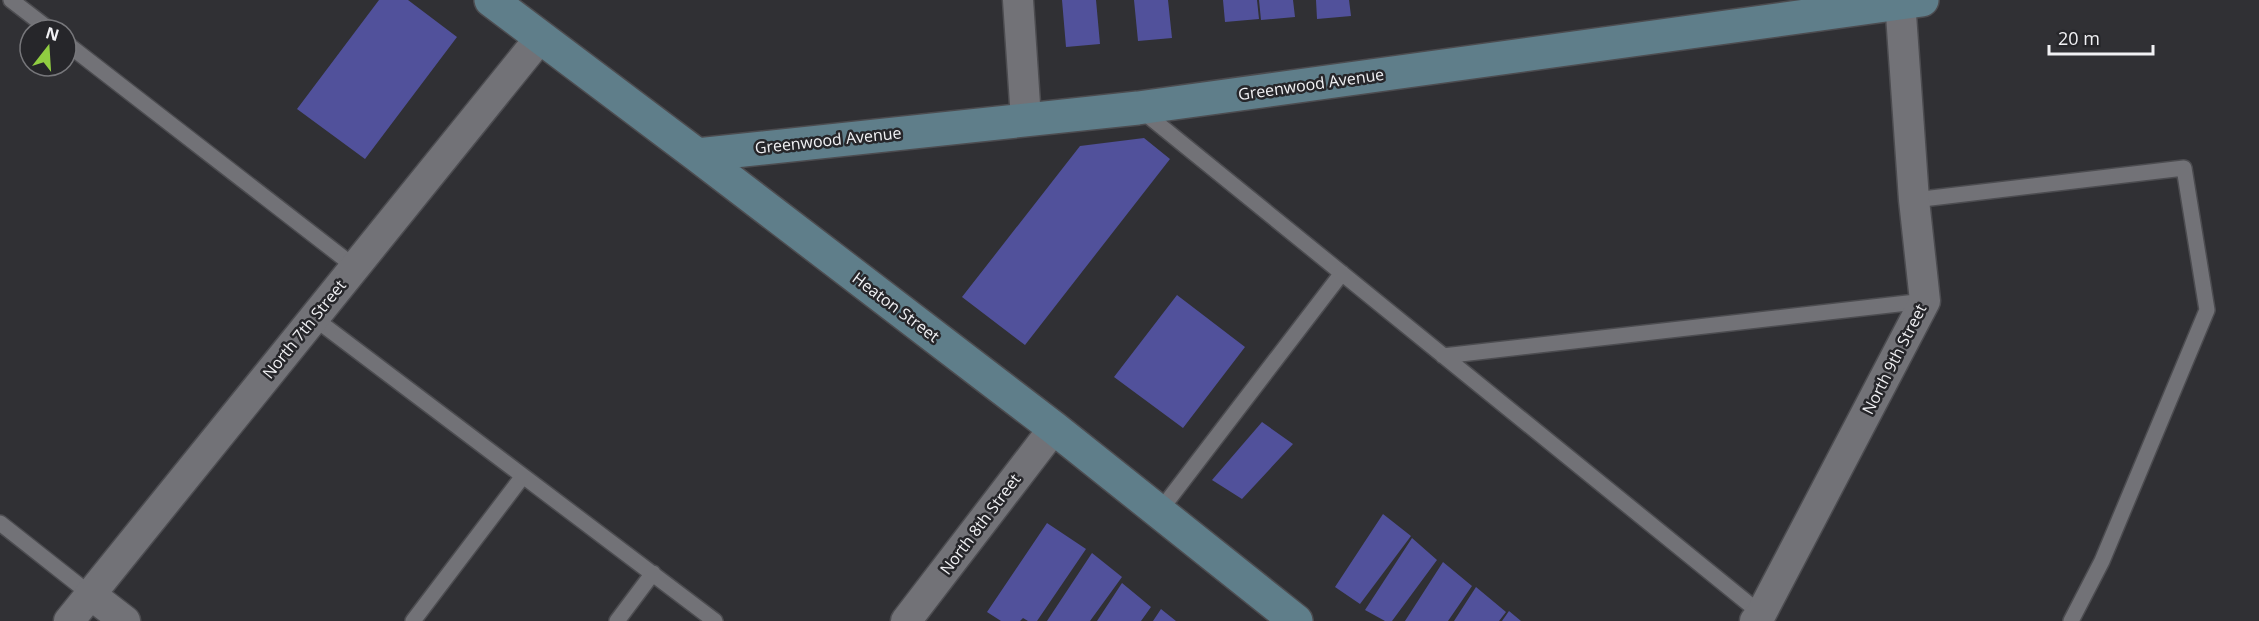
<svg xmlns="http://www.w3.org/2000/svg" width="2259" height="621" viewBox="0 0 2259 621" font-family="'Open Sans',sans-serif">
	<rect width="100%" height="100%" fill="#303034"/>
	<!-- building -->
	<path fill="#51519b" d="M379,0H408L457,37L365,159L297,109Z
		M1062,0H1096L1100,44L1066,47Z
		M1134,0H1168L1172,38L1138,41Z
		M1223,0H1257L1259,19L1225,22Z
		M1259,0H1293L1295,17L1261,20Z
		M1316,0H1349L1351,16L1317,19Z
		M1144,138L1170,159L1025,345L962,297L1080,146Z
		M1177,295L1245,347L1183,428L1114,377Z
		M1262,422L1293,444L1242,499L1212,480Z
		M1383,514L1411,536L1360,604L1335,587Z
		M1047,523L1086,549L1037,621H1028L1023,618L1020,621H1001L987,612Z
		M1412,538L1437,560L1392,621H1385L1365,610Z
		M1092,553L1122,577L1090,621H1047Z
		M1443,562L1472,586L1448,621H1405Z
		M1122,583L1151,607L1141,621H1097Z
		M1476,587L1506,612L1499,621H1454Z
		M1161,609L1176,621H1153Z
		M1509,611L1521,621H1502Z"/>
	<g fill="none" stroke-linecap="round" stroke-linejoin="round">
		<defs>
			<path id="lane" d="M11,0L50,30
				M66,43L355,267
				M1141,110L1765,617
				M1914,200L2184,168L2207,310L2102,561L2071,621
				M314,318L715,621
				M1443,356L1925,301
				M1159,512L1342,273
				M0,523L90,594
				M413,621L523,476
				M617,621L653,573"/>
			<path id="street" d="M1018,0L1026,119
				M90,594L125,621
				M69,621L540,38
				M906,621L1054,428
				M1755,621L1761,614L1925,301L1914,200L1900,0"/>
			<path id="secondary" d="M491,0L697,155L1054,428L1296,621
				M697,155L1138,108L1922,0"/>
		</defs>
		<!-- lane casing -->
		<use href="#lane" stroke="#4c4c50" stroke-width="18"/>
		<!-- street casing -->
		<use href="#street" stroke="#4c4c50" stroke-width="33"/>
		<!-- secondary casing -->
		<use href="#secondary" stroke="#4c4c50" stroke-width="36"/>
		<!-- lane -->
		<use href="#lane" stroke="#727277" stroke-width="15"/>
		<!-- street -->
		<use href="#street" stroke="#727277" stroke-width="30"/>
		<!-- secondary -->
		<use href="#secondary" stroke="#5f7e8a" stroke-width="33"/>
	</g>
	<g text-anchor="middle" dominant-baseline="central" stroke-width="5" stroke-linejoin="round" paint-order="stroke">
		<!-- street labels -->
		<g font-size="16" fill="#f1f1f4" stroke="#26262a">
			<text transform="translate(1311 84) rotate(-8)">Greenwood Avenue</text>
			<text transform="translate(828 140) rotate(-6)">Greenwood Avenue</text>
			<text transform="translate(896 307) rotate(37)">Heaton Street</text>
			<text transform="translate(304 329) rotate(-51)">North 7th Street</text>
			<text transform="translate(1894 359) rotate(-63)">North 9th Street</text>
			<text transform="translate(980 524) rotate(-53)">North 8th Street</text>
		</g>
	</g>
	<!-- north arrow -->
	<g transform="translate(48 48) rotate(17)"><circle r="28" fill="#26262a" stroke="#77777b" stroke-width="1.5"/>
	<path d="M0-4.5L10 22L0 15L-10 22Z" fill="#90cd41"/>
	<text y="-9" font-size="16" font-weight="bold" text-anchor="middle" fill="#f1f1f4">N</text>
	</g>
	<!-- scale -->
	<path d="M2049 45v9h104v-9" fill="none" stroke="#f1f1f4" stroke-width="3"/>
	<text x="2058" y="45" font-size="18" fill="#f1f1f4" stroke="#26262a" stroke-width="4.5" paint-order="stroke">20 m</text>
</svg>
